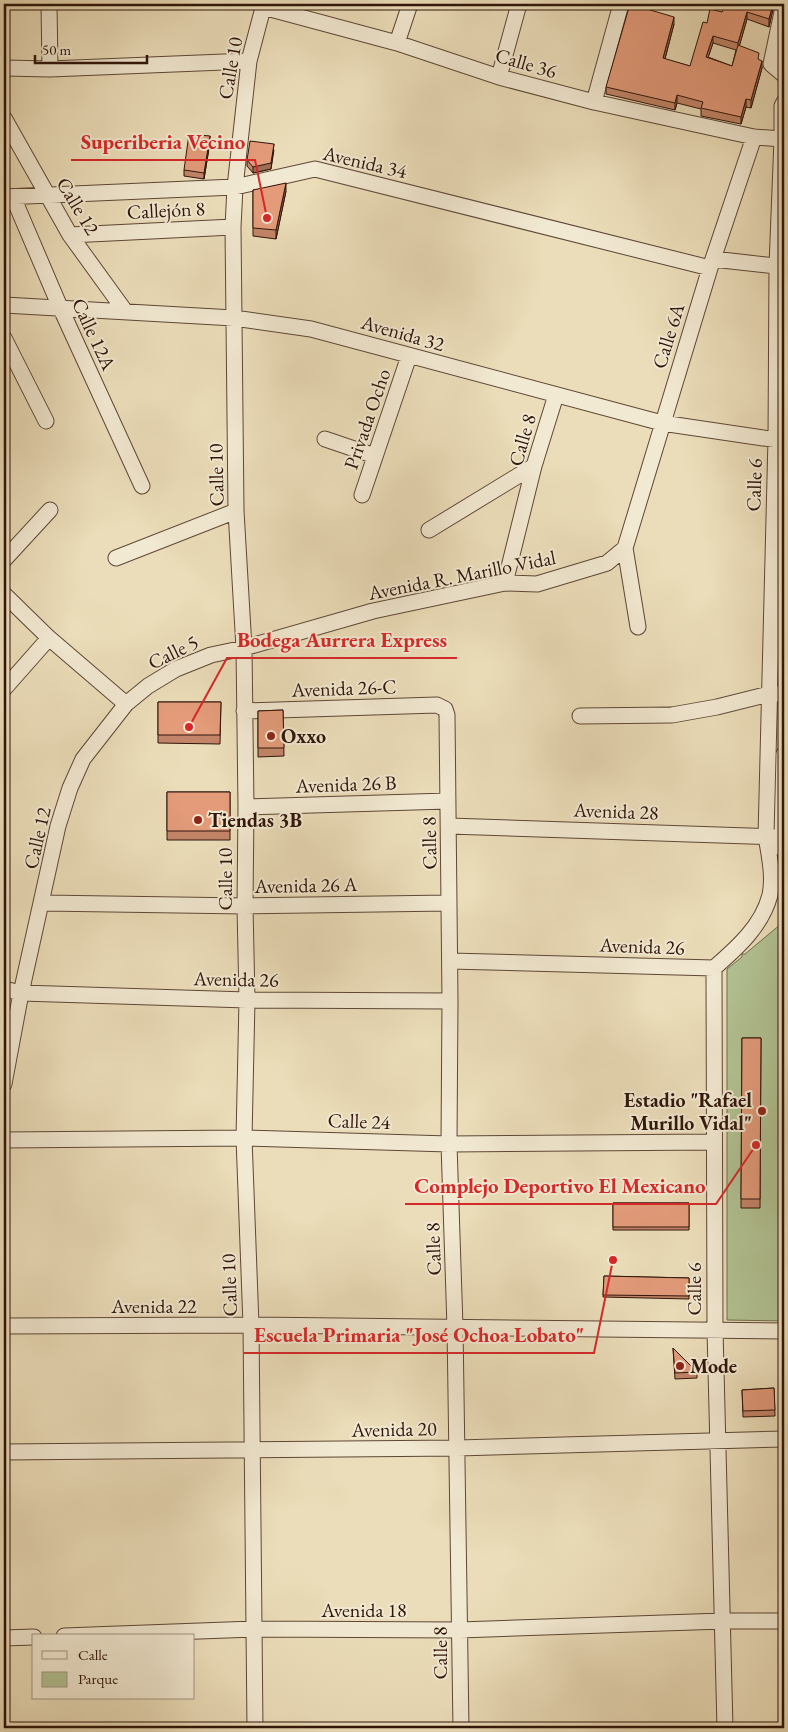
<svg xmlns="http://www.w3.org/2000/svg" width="788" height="1732" viewBox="0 0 788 1732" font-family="'EB Garamond',serif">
	<rect width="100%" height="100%" fill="#ebddb9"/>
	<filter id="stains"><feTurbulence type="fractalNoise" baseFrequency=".004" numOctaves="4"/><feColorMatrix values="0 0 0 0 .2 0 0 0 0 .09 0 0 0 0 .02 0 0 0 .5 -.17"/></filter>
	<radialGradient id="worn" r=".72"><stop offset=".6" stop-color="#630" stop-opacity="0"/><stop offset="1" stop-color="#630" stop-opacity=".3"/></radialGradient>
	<!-- green -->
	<path fill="#b2c293" stroke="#706c4e" d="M784,866V1321L727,1320V969L742,957V954H745L781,924Z"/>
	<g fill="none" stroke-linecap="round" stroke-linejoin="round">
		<defs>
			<path id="minor" d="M49,4L50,69
				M263,7L397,43L499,77L594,102L754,137L782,139
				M782,12L771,64L784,75
				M397,43L410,4
				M4,68L50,69L249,61
				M499,77L519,4
				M594,102L621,4
				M4,118L70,235L125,311
				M4,197L235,187L315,169L710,268
				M13,197L60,307L142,486
				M70,235L233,227
				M713,259L784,267
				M4,305L234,318L311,329L662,423L784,441
				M4,338L46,421
				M325,439L375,456
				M362,495L409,356
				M429,530L534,466
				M116,558L236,511
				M4,560L50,510
				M505,583L534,466L556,395
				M4,594L49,638L126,704
				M638,627L625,548L710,268L754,137
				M4,689L49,638
				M244,711L437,705L445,709L447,715L450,1001L449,1144L455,1327L461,1728
				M580,716L672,715L717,707L769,694H784
				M246,807L448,801
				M449,826L782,837
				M779,847L782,837L784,754
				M43,903L245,906L449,903
				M450,961L714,968
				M4,989L21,993L247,1000L450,1001
				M4,1084L21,993L58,826L70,788L83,759L126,704L148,686L176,669L211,655L244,648L373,611L505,583L537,584L607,563L625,548
				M4,1140L244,1138L449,1144L714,1142
				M4,1326L251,1325L784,1331
				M4,1452L458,1448L784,1439
				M64,1636L254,1629L460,1630L723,1621H784
				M4,1638L34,1637
				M255,1728L251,1325L244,1138L247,1000L245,906L246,807L244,648L236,511L233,227L235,187L249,61L264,4
				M725,1728L715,1330L714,968C737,948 762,926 770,895C774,876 769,855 766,836L776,439L777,266L782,139V106L784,102"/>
		</defs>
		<!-- minor casing -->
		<use href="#minor" stroke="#5e4736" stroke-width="17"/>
		<!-- minor -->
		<use href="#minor" stroke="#f2e9d2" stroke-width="15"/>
	</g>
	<!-- wall -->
	<path fill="#c38569" stroke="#2f150a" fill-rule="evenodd" d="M773,4V9L769,27L747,19L739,46L759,60L762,68L751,108L746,107L741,124L701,116V109L677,103L675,110L606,94V87L674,24L665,59L690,66L707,23L722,12ZM713,43L736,50L732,66L708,57Z
		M210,142L204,179L184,176V170Z
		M274,150L271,169L253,173L247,166V160Z
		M253,190L286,191L276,239L253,236Z
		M158,702H221L220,744L158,743Z
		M283,710L284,756L258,757V711Z
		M167,792H230V840H167Z
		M742,1038H761L760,1208H741Z
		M613,1203H689V1230H613Z
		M604,1276L689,1278V1299L603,1297Z
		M673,1348L697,1372V1378L675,1379Z
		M774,1388L775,1416L743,1417L742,1390Z"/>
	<!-- shaded-wall -->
	<path fill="#9f6c55" stroke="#2f150a" d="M773,4V9L769,27V19Z
		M747,12V19L738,51V43Z
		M674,17V24L663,66V58Z
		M713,36V43L706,64V57Z
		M762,61V68L751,108V100Z
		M677,95V103L675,110V103Z
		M746,99V107L741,124V117Z
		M210,136V142L204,179V173Z
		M274,144L271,169L253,173V167Z
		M286,183V191L276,239V230Z"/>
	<!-- building -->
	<path fill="#e39b7a" stroke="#2f150a" d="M630,4L674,17L663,58L690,66L703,22L707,23L710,9L722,12L725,4H773L769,19L747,12L738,43L713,36L706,57L732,66L738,45L759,53L758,59L762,61L751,100L746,99L741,117L701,108L703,102L677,95L675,103L606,87Z
		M189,134L210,136L204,173L184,170Z
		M250,141L274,144L271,163L253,167L247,160Z
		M286,183L276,230L253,228V190Z
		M158,702H221L220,735H158Z
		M283,710L284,748H258V711Z
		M167,792H230V831H167Z
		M742,1038H761L760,1199H741Z
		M613,1203H689V1227H613Z
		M604,1276L689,1278V1296L603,1295Z
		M673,1348L697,1372L675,1373Z
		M774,1388L775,1410L743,1411L742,1390Z"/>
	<!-- markers -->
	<g fill="#8f2418" stroke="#f2e9d2" stroke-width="2">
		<circle cx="271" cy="736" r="5"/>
		<circle cx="198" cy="820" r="5"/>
		<circle cx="762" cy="1111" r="5"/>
		<circle cx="680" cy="1366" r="5"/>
	</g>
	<g text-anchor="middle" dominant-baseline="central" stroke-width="4" stroke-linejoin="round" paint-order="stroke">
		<!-- street labels -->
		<g font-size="20" fill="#2f150a" stroke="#f2e9d2">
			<text transform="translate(526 63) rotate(16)">Calle 36</text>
			<text transform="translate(230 68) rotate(-80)">Calle 10</text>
			<text transform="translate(365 162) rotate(13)">Avenida 34</text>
			<text transform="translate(78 206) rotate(59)">Calle 12</text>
			<text transform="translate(166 210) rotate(-3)">Callejón 8</text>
			<text transform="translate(403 333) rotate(16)">Avenida 32</text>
			<text transform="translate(94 334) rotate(65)">Calle 12A</text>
			<text transform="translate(668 336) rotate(-73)">Calle 6A</text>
			<text transform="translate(367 419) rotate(-71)">Privada Ocho</text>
			<text transform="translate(522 440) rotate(-74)">Calle 8</text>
			<text transform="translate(216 475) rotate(-91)">Calle 10</text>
			<text transform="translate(754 485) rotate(-88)">Calle 6</text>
			<text transform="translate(462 575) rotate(-11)">Avenida R. Marillo Vidal</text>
			<text transform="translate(173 652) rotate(-26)">Calle 5</text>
			<text transform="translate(344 688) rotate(-2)">Avenida 26-C</text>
			<text transform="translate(346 784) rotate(-2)">Avenida 26 B</text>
			<text transform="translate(616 811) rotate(2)">Avenida 28</text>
			<text transform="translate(37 838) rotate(-77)">Calle 12</text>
			<text transform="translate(429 843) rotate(-91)">Calle 8</text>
			<text transform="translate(225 879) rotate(-90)">Calle 10</text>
			<text transform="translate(306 885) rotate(-1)">Avenida 26 A</text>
			<text transform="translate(642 946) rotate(2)">Avenida 26</text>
			<text transform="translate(236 979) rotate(1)">Avenida 26</text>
			<text transform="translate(359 1121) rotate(2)">Calle 24</text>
			<text transform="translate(433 1249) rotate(-92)">Calle 8</text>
			<text transform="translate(229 1285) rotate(-92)">Calle 10</text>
			<text transform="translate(694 1289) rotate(-90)">Calle 6</text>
			<text x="154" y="1306">Avenida 22</text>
			<text transform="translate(394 1429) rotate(-1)">Avenida 20</text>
			<text x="364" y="1610">Avenida 18</text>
			<text transform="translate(440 1653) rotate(-90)">Calle 8</text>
		</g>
		<!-- poi labels -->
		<g font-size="20" font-weight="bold" fill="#2f150a" stroke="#f2e9d2" text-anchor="start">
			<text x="281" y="736">Oxxo</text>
			<text x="208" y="820">Tiendas 3B</text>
			<text x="752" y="1100" text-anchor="end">Estadio "Rafael<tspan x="752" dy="23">Murillo Vidal"</tspan></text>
			<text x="690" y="1366">Mode</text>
		</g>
	</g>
	<!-- callouts -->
	<path fill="none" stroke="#d62828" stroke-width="2" d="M267 218L255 160H71M189 727L227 658H457M756 1145L716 1204H405M613 1260L594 1353H244"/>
	<g fill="#d62828" stroke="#f2e9d2" stroke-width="2">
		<circle cx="267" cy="218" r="5"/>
		<circle cx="189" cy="727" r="5"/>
		<circle cx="756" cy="1145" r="5"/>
		<circle cx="613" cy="1260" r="5"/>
	</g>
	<g font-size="21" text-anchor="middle" font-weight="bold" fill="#d62828" stroke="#f2e9d2" stroke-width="4" stroke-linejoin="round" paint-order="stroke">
		<text x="163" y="149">Superiberia Vecino</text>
		<text x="342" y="647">Bodega Aurrera Express</text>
		<text x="560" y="1193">Complejo Deportivo El Mexicano</text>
		<text x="419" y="1342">Escuela Primaria "José Ochoa Lobato"</text>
	</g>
	<!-- margin -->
	<rect width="788" height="1732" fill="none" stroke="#ebddb9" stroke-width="20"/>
	<rect x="5" y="5" width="778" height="1722" fill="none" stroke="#2f150a" stroke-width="2.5"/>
	<rect x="10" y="10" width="768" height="1712" fill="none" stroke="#2f150a"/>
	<!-- legend -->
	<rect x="32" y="1634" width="162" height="65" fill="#f2e9d2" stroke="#a49482"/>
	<rect x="42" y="1651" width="25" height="8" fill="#f2e9d2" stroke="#a49482"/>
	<text x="78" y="1660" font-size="15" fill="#2f150a">Calle</text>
	<rect x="42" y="1672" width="25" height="15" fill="#b2c293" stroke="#a49482"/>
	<text x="78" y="1684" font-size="15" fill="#2f150a">Parque</text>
	<!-- scale -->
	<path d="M35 55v8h112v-8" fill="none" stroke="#2f150a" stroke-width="2.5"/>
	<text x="42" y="55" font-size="15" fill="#2f150a" stroke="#f2e9d2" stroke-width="4" paint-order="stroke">50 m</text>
	<rect width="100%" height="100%" filter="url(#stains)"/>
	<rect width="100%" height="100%" fill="url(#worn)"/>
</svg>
